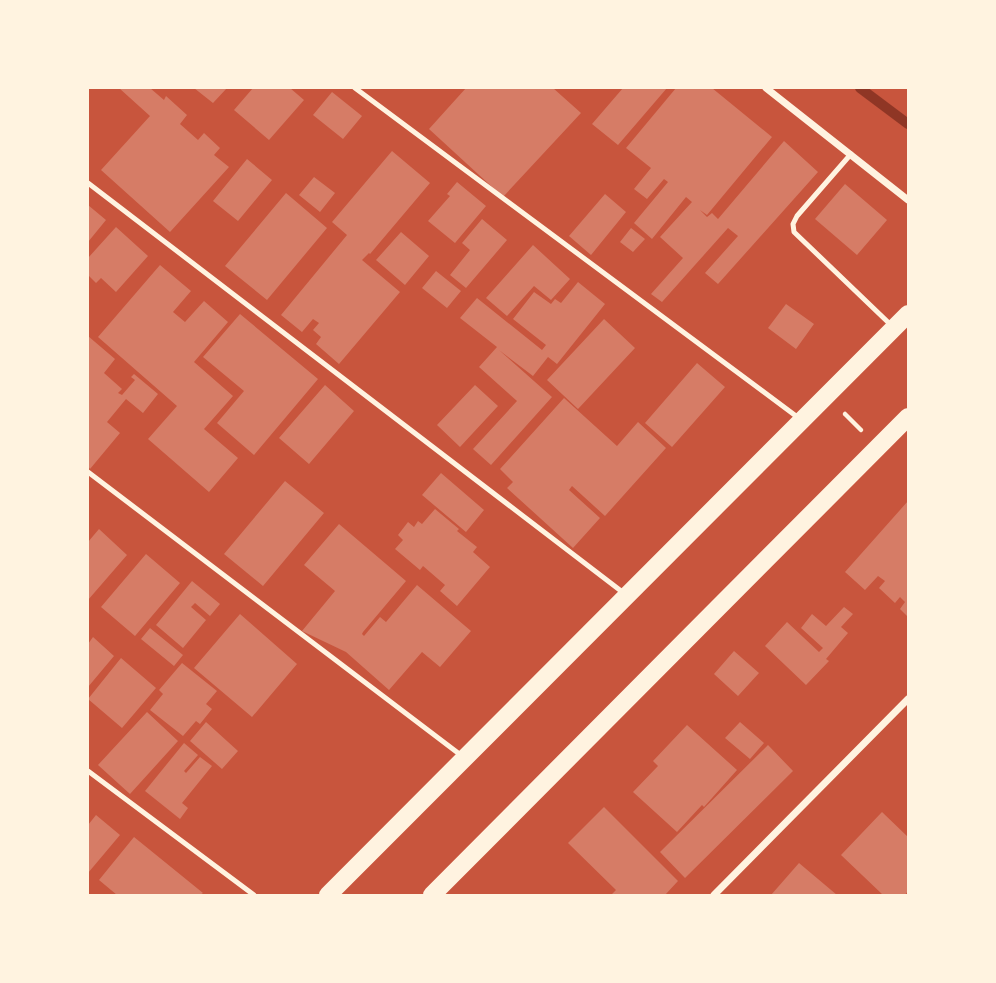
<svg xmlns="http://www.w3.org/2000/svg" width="996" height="983" viewBox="0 0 996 983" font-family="'Archivo Narrow',sans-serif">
	<rect width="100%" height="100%" fill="#c8553d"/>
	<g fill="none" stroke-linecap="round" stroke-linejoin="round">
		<!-- stream -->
		<path stroke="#8f3625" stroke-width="10" d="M860,88L908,124"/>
	</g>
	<!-- building -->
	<path fill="#d67c66" d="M119,88H150L164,100L166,96L187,115L180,124L198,140L204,133L220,148L214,155L229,167L170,232L101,170L150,116Z
		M194,88H227L213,103Z
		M253,88H290L304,100L269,140L234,110Z
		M466,88H553L581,113L503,197L429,129Z
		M623,88H667L618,145L592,124Z
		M676,88H712L772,137L707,215L700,210L707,217L712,213L718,219L784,141L818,172L718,284L705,273L738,236L728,228L662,302L651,294L683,258L660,237L692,202L686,197L652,239L634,223L668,182L664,179L647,199L634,189L651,168L626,148Z
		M332,92L362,116L343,139L313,115Z
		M392,151L430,183L370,254L369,253L362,260L400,292L339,364L316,344L321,337L313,330L319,323L313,319L302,332L281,315L347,235L332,222Z
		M247,159L272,180L238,221L213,201Z
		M314,177L335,193L320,212L299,195Z
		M457,182L486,206L455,243L428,221L450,196L447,194Z
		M845,184L887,220L857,255L815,219Z
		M286,193L327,228L267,300L225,266Z
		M605,194L626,212L591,255L569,236Z
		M88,205L106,220L88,242Z
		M482,219L507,240L466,288L450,275L470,250L462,243Z
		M116,227L148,256L116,292L101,278L96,283L88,275V258Z
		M631,228L645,239L633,252L620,242Z
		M401,232L429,256L405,285L376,260Z
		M533,245L570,279L551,300L534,286L507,316L486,298Z
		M160,265L191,291L173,312L185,322L204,301L228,322L194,362L233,396L204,429L238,458L209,492L148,439L177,406L98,337Z
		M436,271L461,291L447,308L422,288Z
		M578,282L605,304L557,364L548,357L533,376L499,350L552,397L491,465L473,449L517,401L479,367L497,347L460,318L477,298L542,350L546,345L513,319L534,292L551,304L555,299L561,303Z
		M786,304L814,324L796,349L768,328Z
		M240,314L318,379L254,455L217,423L244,391L203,357Z
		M604,319L635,348L578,409L547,380Z
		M88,336L115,359L104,373L122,389L118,393L122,395L135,380L131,377L134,374L158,394L143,413L126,399L107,422L120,433L90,469L88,466Z
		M697,363L725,387L672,447L645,423Z
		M325,385L354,411L309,464L279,438Z
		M475,385L498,406L460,447L437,425Z
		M564,398L617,446L638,422L666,448L605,516L572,486L569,490L600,518L573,548L507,488L513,482L500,469Z
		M441,473L484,510L466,532L422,495Z
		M285,481L324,513L263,586L224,554Z
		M908,501V617L900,609L905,602L900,597L895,603L879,588L885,581L878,576L865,590L845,572Z
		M435,509L459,529L457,531L477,547L473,552L490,567L457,606L440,591L445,585L423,566L420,570L395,549L403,540L398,535L408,522L414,527L418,521L422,524Z
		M339,524L406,581L363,632L362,634L364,636L380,617L386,622L417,585L471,631L440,667L422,652L389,690L346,652L302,631L335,591L304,565Z
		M99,529L127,555L88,600V542Z
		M146,554L180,583L135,636L101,607Z
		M192,581L220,604L210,616L195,603L191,607L206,620L183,648L156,625Z
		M844,607L853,614L841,627L848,633L826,659L829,661L806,685L765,646L787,622L819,652L823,648L801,628L812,614L826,626Z
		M240,614L297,664L252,717L194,668Z
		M150,628L183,655L174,666L141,639Z
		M93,637L114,656L88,687V644Z
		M734,651L759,673L738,696L714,674Z
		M121,658L156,688L122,728L88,699Z
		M182,663L217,691L206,704L212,709L200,724L196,721L183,736L150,710L163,694L159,690Z
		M147,712L178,741L130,794L98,765Z
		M206,722L238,751L222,769L190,741Z
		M740,722L764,743L750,759L725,738Z
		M687,725L737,770L704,807L702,805L677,832L633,792L658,766L653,761Z
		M184,743L198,755L184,771L186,773L200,757L212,766L182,803L188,808L180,819L145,791Z
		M768,745L793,771L685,878L660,852Z
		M604,807L678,881L665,895H611L616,890L568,843Z
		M882,812L908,837V891L905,895H883L841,855Z
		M96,815L120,835L88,873V825Z
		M134,837L203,893L200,895H117L99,880Z
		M799,863L837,895H771Z"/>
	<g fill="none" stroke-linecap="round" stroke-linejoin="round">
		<!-- path -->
		<path stroke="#fff3e0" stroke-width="4.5" d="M845,414L861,430"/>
		<!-- service -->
		<path stroke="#fff3e0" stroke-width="5" d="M355,88L800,419
			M851,154L797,216L793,224L794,232L892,326
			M88,183L625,594
			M88,472L462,756
			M88,771L254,895"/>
		<!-- minor -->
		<path stroke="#fff3e0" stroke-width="7" d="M766,88L908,200
			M714,895L908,699"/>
		<!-- primary -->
		<path stroke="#fff3e0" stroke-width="18" d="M328,895L908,314
			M432,895L908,417"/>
	</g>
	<!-- border -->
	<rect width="996" height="983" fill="none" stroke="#fff3e0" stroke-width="178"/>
</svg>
